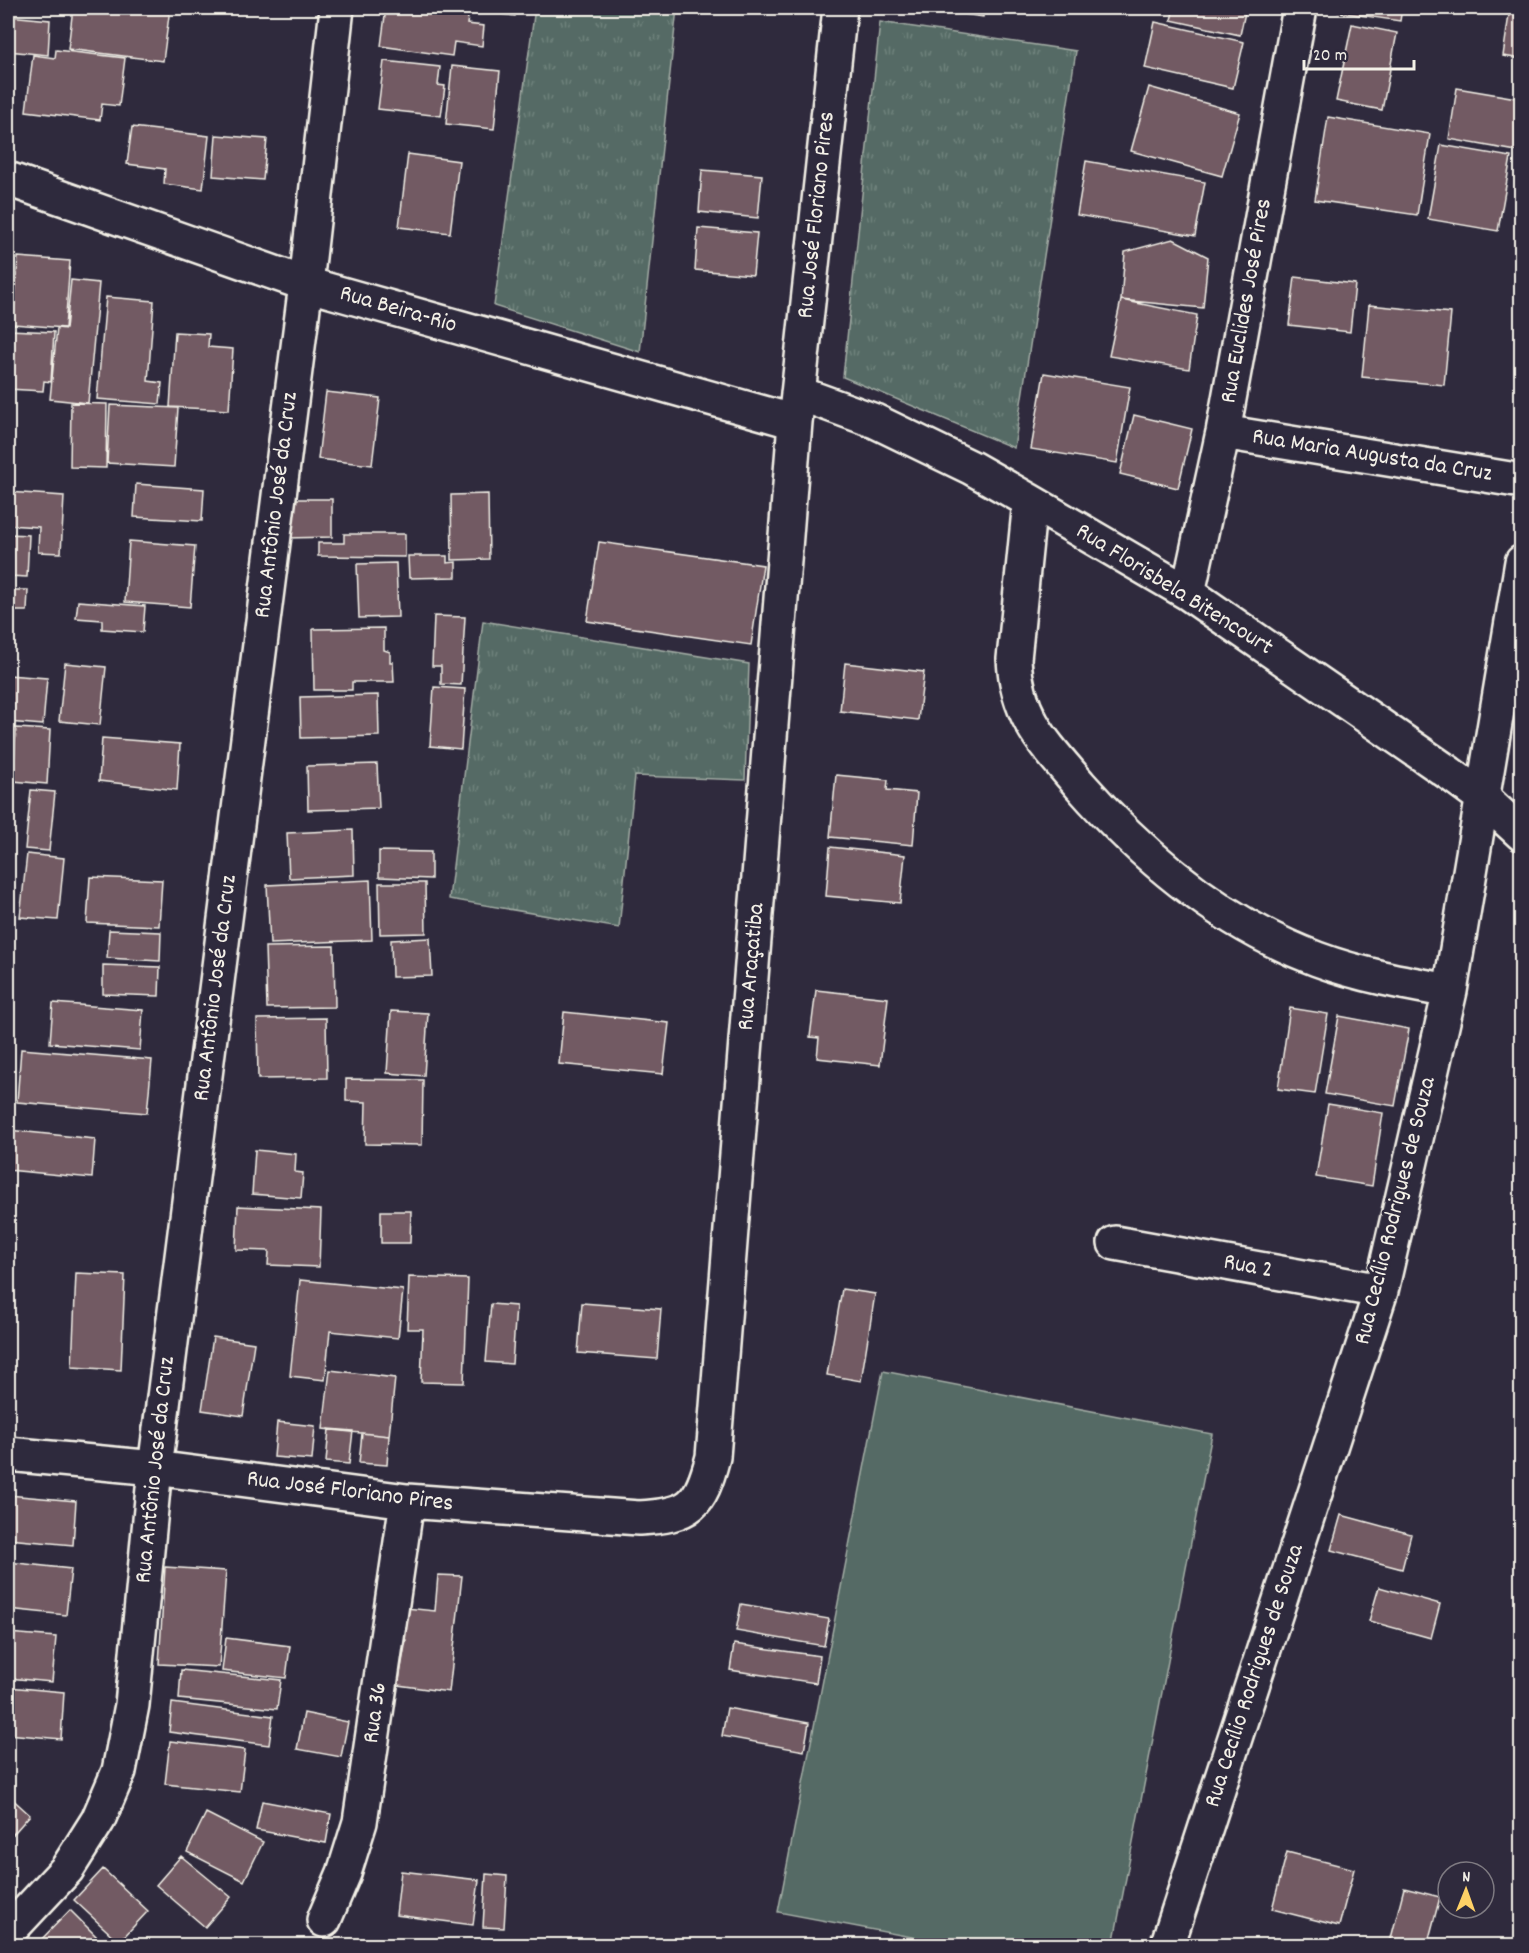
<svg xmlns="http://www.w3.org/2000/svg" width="1529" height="1953" viewBox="0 0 1529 1953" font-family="Dekko,sans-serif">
	<defs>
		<pattern id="grass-tufts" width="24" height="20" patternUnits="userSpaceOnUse" patternTransform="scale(1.5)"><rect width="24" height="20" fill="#556b65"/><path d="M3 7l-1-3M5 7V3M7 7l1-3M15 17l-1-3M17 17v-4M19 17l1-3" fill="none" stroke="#6e817b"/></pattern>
	</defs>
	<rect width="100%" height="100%" fill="#2f2a3d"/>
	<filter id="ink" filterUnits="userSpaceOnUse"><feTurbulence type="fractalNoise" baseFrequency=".0167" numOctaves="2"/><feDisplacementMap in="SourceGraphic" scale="12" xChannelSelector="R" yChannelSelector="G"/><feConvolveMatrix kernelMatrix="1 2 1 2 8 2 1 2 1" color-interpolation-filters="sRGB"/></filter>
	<g filter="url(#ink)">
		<!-- grass -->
		<path fill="url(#grass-tufts)" stroke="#a4aea6" stroke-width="1.5" d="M535,8H677L640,352L494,306Z
			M880,22L1076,51L1014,448L843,377Z
			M483,621L749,664L745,780L635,776L619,928L449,899Z"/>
		<!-- pitch -->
		<path fill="#556b65" stroke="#a4aea6" stroke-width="1.5" d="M883,1371L1212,1434L1113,1945H954L778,1912Z"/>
		<!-- building -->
		<path fill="#725a63" stroke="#f4f1e8" stroke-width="1.5" d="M73,8H170L163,61L68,49Z
			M224,8H248L247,11Z
			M386,8H449L469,10L467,24L484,26L482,46L454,42L452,56L381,46Z
			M453,8H516L515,16Z
			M922,8H984L983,17Z
			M1174,8H1246L1240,35L1171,20Z
			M1339,8H1402L1400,21L1338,12Z
			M1510,8H1522V59L1503,56Z
			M9,16L50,20L48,55L8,51Z
			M1155,22L1244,42L1233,88L1145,68Z
			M1352,24L1397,33L1382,110L1336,101Z
			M56,50L125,58L119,106L102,104L100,120L26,111L33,55L55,58Z
			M384,61L440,67L438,85L445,86L441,116L378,109Z
			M452,66L500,71L494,129L446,124Z
			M1149,87L1240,113L1222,176L1131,151Z
			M1457,88L1522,99V152L1449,139Z
			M1328,117L1430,134L1417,215L1315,200Z
			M132,127L209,136L203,189L164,184L165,169L127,164Z
			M216,135L267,139L263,180L213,176Z
			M1441,145L1511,157L1498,231L1428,219Z
			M408,154L459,161L450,233L399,227Z
			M1086,161L1205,182L1195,236L1077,215Z
			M702,170L762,175L758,218L699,212Z
			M698,228L757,233L753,275L695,270Z
			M1173,239L1208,257L1203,308L1121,300L1125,252Z
			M18,257L70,261L65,328L13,324Z
			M8,270H11L8,312Z
			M1295,277L1355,284L1350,332L1289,325Z
			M71,280L99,283L88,403L50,399L57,328L66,329Z
			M106,297L154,301L148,381L162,383L160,404L97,399Z
			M1121,300L1197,315L1189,369L1109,356Z
			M1369,305L1451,313L1444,385L1362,377Z
			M8,330L54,332L51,382L44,381L43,391L8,389Z
			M175,332L209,334L208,347L233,349L229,410L170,407Z
			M1044,373L1130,387L1117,463L1031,449Z
			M326,392L380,398L372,465L318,459Z
			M71,403L107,404L106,468L70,467Z
			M110,405L178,408L174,467L107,463Z
			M1134,415L1192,429L1178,488L1120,474Z
			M136,484L204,489L202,521L134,517Z
			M8,492L64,496L61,553L38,552L39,527L8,525Z
			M488,494L489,559L452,560L451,495Z
			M286,499H332V537L287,538Z
			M8,534L29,535L27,577L8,576Z
			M344,534H405V557L318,556V543H344Z
			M129,541L195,546L190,607L125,602Z
			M599,542L763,565L751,645L587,621Z
			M408,556H447V563L456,562V577L409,578Z
			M396,563L398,617L359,618L357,564Z
			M8,590H28L27,611H8Z
			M78,601L145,606L143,632L102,629V620L76,618Z
			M434,616L465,617L461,685L441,684V666H432Z
			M384,628V650L390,652V662H393L394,682H352V690H314L313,629Z
			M65,663L106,667L100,725L59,721Z
			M845,663L924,672L918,720L840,711Z
			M8,675L47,678L43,725L8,722Z
			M434,687L465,689L461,749L430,746Z
			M378,695L379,736L301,738L300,697Z
			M16,728L50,730L47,784L13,781Z
			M102,738L180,744L177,790L99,781Z
			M377,764L379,808L308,810L307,766Z
			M836,775L888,780L887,790L917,793L913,845L830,837Z
			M31,790L55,792L49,851L25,849Z
			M353,830L354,875L289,878L287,833Z
			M830,847L905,855L900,903L826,896Z
			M379,851L431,852V879L379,877Z
			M27,854L64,858L58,920L20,917Z
			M90,877L162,880L159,926L87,923Z
			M370,880L372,940L270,944L267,885Z
			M379,883H425L426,933L380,934Z
			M109,930L161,932L160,961L107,958Z
			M430,938L432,976L392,977L391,940Z
			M334,946L335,1007L267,1008L265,947Z
			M103,965L160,967L159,996L103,994Z
			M8,981L12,982L8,1023Z
			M816,990L888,998L880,1065L817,1058L819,1038L810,1037Z
			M53,1003L143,1010L140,1050L50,1043Z
			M1290,1008L1328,1014L1315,1094L1278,1089Z
			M391,1011L428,1013L424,1076L387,1073Z
			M564,1012L669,1023L663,1074L559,1064Z
			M1339,1016L1409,1029L1395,1106L1325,1094Z
			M326,1018L327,1078L258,1079L257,1019Z
			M21,1049L152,1060L147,1113L17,1102Z
			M346,1079L423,1080L422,1145L365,1144L366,1102L346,1101Z
			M1328,1104L1383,1113L1372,1186L1316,1177Z
			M8,1130L95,1139L92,1178L8,1170Z
			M255,1150L296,1154L295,1172L303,1173L301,1198L252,1194Z
			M238,1206L321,1210L319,1267L268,1265L269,1251L236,1250Z
			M381,1211H411L410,1243H381Z
			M76,1273L125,1275L121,1370L72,1367Z
			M409,1277L468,1279L464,1383L421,1382L423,1329H407Z
			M300,1280L403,1290L398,1338L330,1331L325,1380L290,1376Z
			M842,1289L875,1294L861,1381L827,1375Z
			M582,1303L661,1309L657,1359L578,1353Z
			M491,1304L516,1306L512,1364L486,1362Z
			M213,1337L254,1343L243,1416L202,1410Z
			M330,1370L395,1378L389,1436L323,1429Z
			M277,1422L315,1426L312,1460L274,1457Z
			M329,1429L353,1431L349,1464L326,1462Z
			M362,1433L389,1436L387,1465L359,1463Z
			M8,1495L76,1501L73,1545L8,1539Z
			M1341,1515L1411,1534L1402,1569L1331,1550Z
			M8,1562L71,1569L66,1615L8,1609Z
			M165,1567L226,1571L219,1667L159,1664Z
			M438,1575L462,1576L449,1692L398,1685L406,1640L392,1637L396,1607L435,1611Z
			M1379,1587L1440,1604L1431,1638L1369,1621Z
			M741,1604L829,1619L824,1646L736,1631Z
			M8,1633L56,1637L52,1682L8,1678Z
			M226,1638L290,1646L286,1678L222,1671Z
			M734,1644L820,1656L816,1683L730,1670Z
			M181,1670L281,1680L277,1709L179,1699Z
			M8,1687L64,1692L61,1739L8,1734Z
			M172,1703L273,1716L269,1745L169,1732Z
			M727,1708L809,1723L804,1751L722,1736Z
			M304,1713L348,1722L341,1757L297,1749Z
			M170,1741L245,1750L240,1792L165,1784Z
			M8,1795L30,1815L8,1840Z
			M262,1801L331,1814L326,1843L256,1830Z
			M206,1813L263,1842L244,1881L187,1852Z
			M1287,1852L1354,1869L1339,1926L1272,1909Z
			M181,1856L231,1897L205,1927L156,1885Z
			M103,1869L148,1911L119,1942L74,1900Z
			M401,1871L479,1880L473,1925L396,1915Z
			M486,1874L507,1876L504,1928L483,1927Z
			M1404,1888L1440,1897L1427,1946H1389Z
			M70,1910L106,1946H35Z"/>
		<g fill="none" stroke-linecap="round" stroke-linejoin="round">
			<defs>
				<path id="minor" d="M8,179L306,284L795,422
					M798,393L875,421L972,468L1030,501L1188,593L1449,773L1483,798L1522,834
					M1223,432L1522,481
					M1030,501L1014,659C1017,717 1044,743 1080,785C1145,859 1223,924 1317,959C1360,975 1405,983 1450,991
					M1188,593L1223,432L1300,8
					M1115,1243L1381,1291
					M8,1454L155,1468L407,1501L639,1518C691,1515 700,1506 713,1457L795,422L840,8
					M324,1920L344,1873L360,1822L407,1501
					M8,1932L67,1869L98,1820L119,1771L132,1705L155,1468L306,284L337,8
					M1167,1946L1381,1291L1450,991L1522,562"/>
			</defs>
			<!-- minor casing -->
			<use href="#minor" stroke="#f4f1e8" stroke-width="38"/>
			<!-- minor -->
			<use href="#minor" stroke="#2f2a3d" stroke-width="33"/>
		</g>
	</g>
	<g text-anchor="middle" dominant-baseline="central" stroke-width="5" stroke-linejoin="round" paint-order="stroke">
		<!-- street labels -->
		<g font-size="24" fill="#f4f1e8" stroke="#2f2a3d">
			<text transform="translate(817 215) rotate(-84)">Rua José Floriano Pires</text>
			<text transform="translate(1247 301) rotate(-80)">Rua Euclides José Pires</text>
			<text transform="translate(398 310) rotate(16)">Rua Beira-Rio</text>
			<text transform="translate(1372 456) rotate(9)">Rua Maria Augusta da Cruz</text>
			<text transform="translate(277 505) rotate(-83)">Rua Antônio José da Cruz</text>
			<text transform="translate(1174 590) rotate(32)">Rua Florisbela Bitencourt</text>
			<text transform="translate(752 967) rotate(-85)">Rua Araçatiba</text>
			<text transform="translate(216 988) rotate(-83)">Rua Antônio José da Cruz</text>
			<text transform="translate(1396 1211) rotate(-76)">Rua Cecílio Rodrigues de Souza</text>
			<text transform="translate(1248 1267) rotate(11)">Rua 2</text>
			<text transform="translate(156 1470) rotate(-84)">Rua Antônio José da Cruz</text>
			<text transform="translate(350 1492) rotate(7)">Rua José Floriano Pires</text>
			<text transform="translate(1255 1676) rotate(-72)">Rua Cecílio Rodrigues de Souza</text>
			<text transform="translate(376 1713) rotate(-82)">Rua 36</text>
		</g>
	</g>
	<!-- margin -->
	<rect width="1529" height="1953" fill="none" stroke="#2f2a3d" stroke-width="30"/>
	<rect x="15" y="15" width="1499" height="1923" fill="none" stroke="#f4f1e8" stroke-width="2" filter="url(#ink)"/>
	<!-- north arrow -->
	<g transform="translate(1466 1890) rotate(1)"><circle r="28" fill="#2f2a3d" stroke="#7e7a81" stroke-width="1.5"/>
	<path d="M0-4.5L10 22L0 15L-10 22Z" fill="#ffd166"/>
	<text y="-9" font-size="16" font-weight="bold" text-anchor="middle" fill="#f4f1e8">N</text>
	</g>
	<!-- scale -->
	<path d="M1304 60v9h110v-9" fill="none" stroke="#f4f1e8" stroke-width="3"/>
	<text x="1313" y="60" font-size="18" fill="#f4f1e8" stroke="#2f2a3d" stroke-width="4.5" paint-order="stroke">20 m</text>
</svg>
